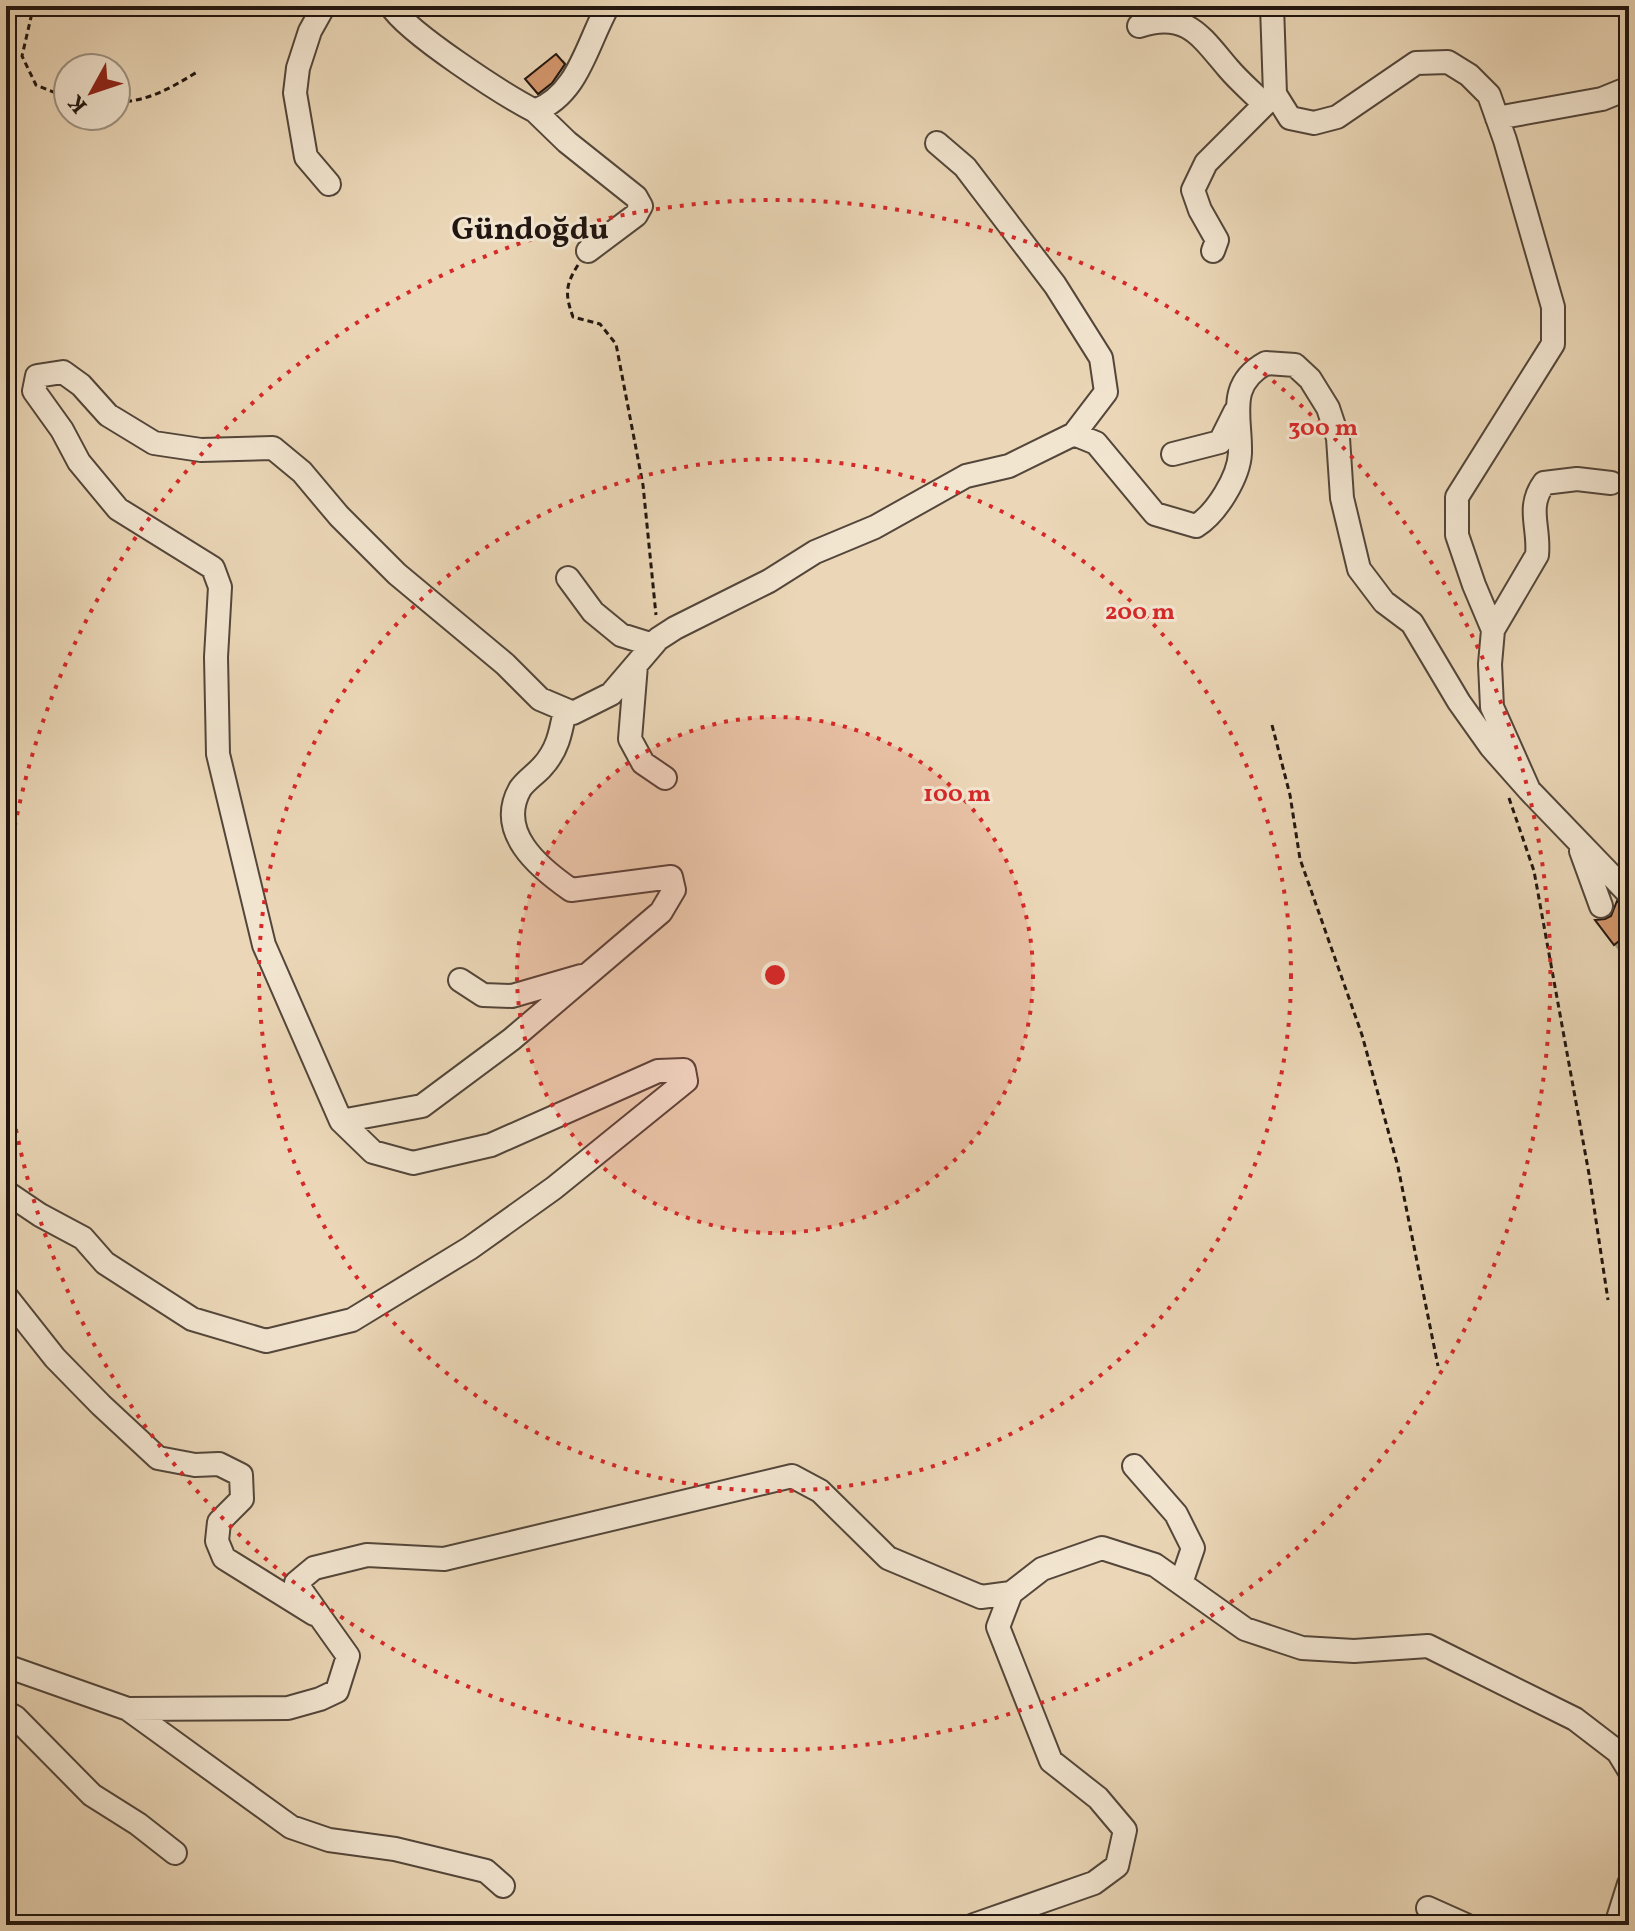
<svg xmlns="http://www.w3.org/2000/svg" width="1635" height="1931" viewBox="0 0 1635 1931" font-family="Vollkorn,serif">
	<defs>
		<filter id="shadow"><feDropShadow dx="7" dy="7" stdDeviation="0" flood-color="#0004"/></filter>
	</defs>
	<rect width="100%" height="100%" fill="#ebd7b7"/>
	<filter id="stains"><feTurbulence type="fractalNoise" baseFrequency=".0025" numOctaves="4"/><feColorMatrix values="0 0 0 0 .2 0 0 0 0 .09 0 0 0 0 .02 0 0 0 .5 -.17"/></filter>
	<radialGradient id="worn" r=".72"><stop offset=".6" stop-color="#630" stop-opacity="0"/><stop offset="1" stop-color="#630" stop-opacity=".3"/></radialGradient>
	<!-- building -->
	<path fill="#d4976c" stroke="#201510" stroke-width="2" filter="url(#shadow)" d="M556,54L565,64L552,83L538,94L525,79Z
		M1617,901L1629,912V933L1614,945L1595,920L1605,919L1611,916Z"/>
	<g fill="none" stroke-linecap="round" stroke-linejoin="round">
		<defs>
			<path id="minor" d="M324,6L310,31L298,68L295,93L306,157L329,184
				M391,6C408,33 504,95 535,111C579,94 587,43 608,6
				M1272,6L1275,94L1290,118L1314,123L1337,117L1416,63L1448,62L1469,75L1489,95L1505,140L1553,307V344L1457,497V535L1474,585L1493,630L1490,664L1492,707L1529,790L1629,894
				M1139,26C1186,11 1200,35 1228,68C1239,81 1252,92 1264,104
				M535,111L567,142L636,197L641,206L636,215L588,251
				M1497,118L1602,99L1629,88
				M937,143L965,167L1055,285L1101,358L1106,392L1074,434
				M1213,251L1217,240L1200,210L1193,190L1206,163L1275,94
				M1173,454L1220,442L1235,412
				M568,578L593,612L621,635L653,645
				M1493,630L1537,555C1540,527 1526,508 1544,483L1577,479L1611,483
				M636,665L630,739L643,763L665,778
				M1581,851L1601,906
				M460,980L483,995L512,996L581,976
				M341,1121L422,1106L512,1039L661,912L674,890L671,877L571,890C538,867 496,832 520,789C525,781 536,774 542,767C558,750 561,731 565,710
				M6,1192L40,1215L83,1238L105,1263L192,1319L266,1341L352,1320L470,1248L554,1188L686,1081L684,1070L658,1071L491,1145L413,1163L373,1152L341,1121L264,945L218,754L216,657L220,587L213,568L118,509L79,462L62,430L34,391L37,376L63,372L81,385L108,415L154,443L201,450L273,448L302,472L339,516L397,574L505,664L540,699L573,713L611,694L658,639L675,628L769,581L815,552L875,527L966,476L1009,466L1074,434L1096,443L1155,514L1196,526C1216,514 1239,477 1240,453C1241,416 1226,385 1266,363L1295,365L1310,379L1328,408L1338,438L1342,498L1359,569L1384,602L1412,623L1459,702L1491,747L1529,790
				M6,1296L55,1358L101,1405L158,1458L195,1465L219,1464L241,1475L242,1499L219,1522L217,1541L224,1558L314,1614
				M1134,1466L1176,1514L1193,1548L1181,1583
				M6,1666L128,1709L288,1708L320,1699L337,1691L348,1656L296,1583L314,1568L367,1555L444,1559L792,1476L820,1491L888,1558L981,1597L1011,1593
				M128,1709L291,1827L329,1840L395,1849L486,1871L503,1886
				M6,1712L15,1717L92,1795L138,1824L175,1853
				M1428,1908L1466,1925
				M974,1925L1094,1883L1117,1866L1125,1830L1098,1798L1051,1761L998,1627L1011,1593L1042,1569L1102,1548L1155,1565L1245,1629L1302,1648L1354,1651L1428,1646L1575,1719L1618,1752L1629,1770
				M1616,1925L1629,1884"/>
		</defs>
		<!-- minor casing -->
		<use href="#minor" stroke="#53463a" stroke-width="26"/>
		<!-- path -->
		<path stroke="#201510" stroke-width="3" stroke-dasharray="6 4" stroke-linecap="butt" d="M37,6L32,13L22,56L36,85L68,98
			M116,102C147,102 171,88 197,72
			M578,265C565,285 565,295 573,317L600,324L616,344L643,485L656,615
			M1272,725L1290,795L1300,859L1362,1035L1398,1167L1438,1366
			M1509,798L1534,871L1589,1174L1608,1300"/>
		<!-- minor -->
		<use href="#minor" stroke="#f2e5d0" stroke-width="22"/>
	</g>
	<!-- distance rings -->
	<circle cx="775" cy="975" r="258" fill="#d62828" fill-opacity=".12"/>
	<g fill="none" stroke="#d62828" stroke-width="4" stroke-dasharray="4 8">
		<circle cx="775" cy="975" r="258"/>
		<circle cx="775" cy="975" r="516"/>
		<path d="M7 874A775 775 0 1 1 7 1076"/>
	</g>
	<g text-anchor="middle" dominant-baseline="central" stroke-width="6" stroke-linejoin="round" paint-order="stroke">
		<!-- quarter labels -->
		<g font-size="32" font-weight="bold" fill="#201510" stroke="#f2e5d0">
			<text x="530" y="231">Gündoğdu</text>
		</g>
	</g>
	<circle cx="775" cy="975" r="12" fill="#d62828" stroke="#f2e5d0" stroke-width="4"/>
	<g font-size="24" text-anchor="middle" font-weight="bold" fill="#d62828" stroke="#f2e5d0" stroke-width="6" stroke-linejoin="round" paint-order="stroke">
		<text x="1323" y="435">300 m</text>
		<text x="1140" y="619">200 m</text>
		<text x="957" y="801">100 m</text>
	</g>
	<!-- margin -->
	<rect width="1635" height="1931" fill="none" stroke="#ebd7b7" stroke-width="32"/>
	<rect x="8" y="8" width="1619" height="1915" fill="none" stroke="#201510" stroke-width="4"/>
	<rect x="16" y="16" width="1603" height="1899" fill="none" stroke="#201510" stroke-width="2"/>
	<!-- north arrow -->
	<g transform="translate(92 92) rotate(230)"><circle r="38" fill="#f2e5d0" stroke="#9e9283" stroke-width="2"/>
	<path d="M0-6L14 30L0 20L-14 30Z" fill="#8f2418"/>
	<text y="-12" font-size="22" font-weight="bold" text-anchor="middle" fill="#201510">K</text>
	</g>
	<rect width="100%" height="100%" filter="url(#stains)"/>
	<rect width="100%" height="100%" fill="url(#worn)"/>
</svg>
